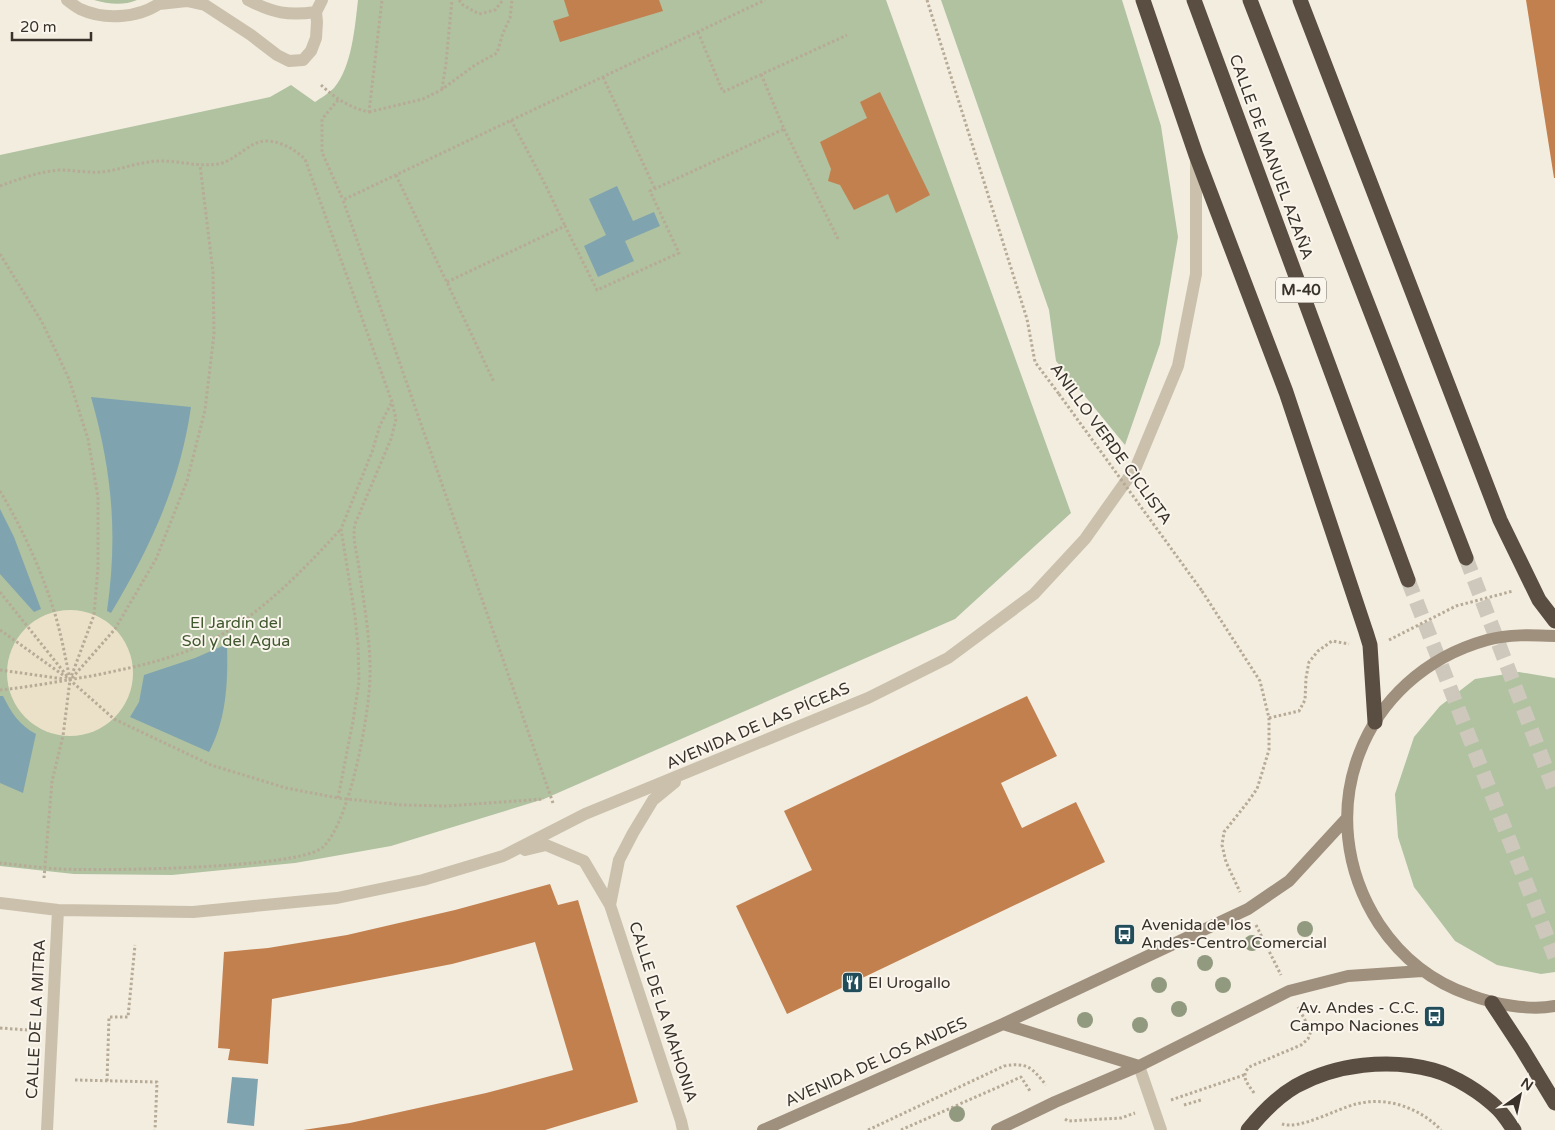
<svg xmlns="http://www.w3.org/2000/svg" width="1555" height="1130" viewBox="0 0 1555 1130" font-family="'Varela Round',sans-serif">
	<rect width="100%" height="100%" fill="#f3ede0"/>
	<!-- green -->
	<path fill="#b0c2a0" d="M94,0H137C123,6 108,4 94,0Z
		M358,0H886L1071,513L955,619L544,799L391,846L295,863L172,875L74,874L0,866V155L270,97L291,85L315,102C321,98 329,93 334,88C352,67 355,26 358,0Z
		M941,0H1122L1161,126L1178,237L1160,344L1125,445L1056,361L1049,310Z
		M1519,672L1555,678V972L1541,974L1497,965L1455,941L1414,887L1398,837L1395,794L1414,737L1440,706L1475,679Z"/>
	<!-- plaza -->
	<path fill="#eae1c8" d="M7 673a63 63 0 1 1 126 0a63 63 0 1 1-126 0Z"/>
	<!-- water -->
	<path fill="#80a4af" d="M617,186L633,221L654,212L660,226L625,241L634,261L598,277L584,246L606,235L589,199Z
		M91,397L191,407C180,484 150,548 111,613L107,611C118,534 112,471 91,397Z
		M0,509L14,537L41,609L34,612L0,574Z
		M227,644C228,681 227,718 209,752L130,717L139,702L144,675L195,658Z
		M0,696H3C11,712 19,725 36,734L23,793L0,783Z
		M232,1077L258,1079L254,1126L227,1123Z"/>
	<!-- building -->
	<path fill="#c2804f" d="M564,0H659L663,11L560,42L553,21L569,16Z
		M1526,0H1555V178H1554Z
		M880,92L930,195L896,213L888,194L854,210L840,185L828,181L831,169L820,142L867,118L860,102Z
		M1027,696L1057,756L1001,783L1022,828L1076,802L1105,862L787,1014L736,906L812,870L784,811Z
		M550,884L558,905L578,900L638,1102L545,1130H303L350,1123L486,1093L573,1070L535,942L452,964L272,999L268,1064L228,1060L230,1049L218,1048L224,952L268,948L347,935L455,910Z"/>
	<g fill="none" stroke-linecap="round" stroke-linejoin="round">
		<!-- motorway-tunnel -->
		<path stroke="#cec8bc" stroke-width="15" stroke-dasharray="15 8" stroke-linecap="butt" d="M1466,558L1555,792
			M1408,580L1555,957"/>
		<!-- path -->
		<path stroke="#b7aa96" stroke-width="3" stroke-dasharray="2.5 2.5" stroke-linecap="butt" d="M459,0L463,5L479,14L495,10L503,0
			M927,0L1027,319L1035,362L1059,394
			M698,32L723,92L847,35
			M603,77L655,189
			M321,85C335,98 350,108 369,112L382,0
			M442,89L446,63L452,0
			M338,100L322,119V152L343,200
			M369,112L423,99L441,90L475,65L497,53L503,33L510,18L512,0
			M511,120L546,186L565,226
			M784,129L839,241
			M396,175L494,382
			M0,186C19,179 38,172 59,170C73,170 87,173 101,172C121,170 140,161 161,161C180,161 198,167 218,164C236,161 248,142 265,141C281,141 294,149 305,159L392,402L396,419L391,439L355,524C352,540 357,552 359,568C364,604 371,641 370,678C369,715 350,822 323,847C300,869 99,871 60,869C40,868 20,865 0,863
			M0,254L42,322L69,379L88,439L98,497V567L94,615L70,680L63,736L52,781L44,878
			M447,282L565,226L597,290L679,253L650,191L784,129L761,74
			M0,491C22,528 41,569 54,611C61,633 65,656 70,679
			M1202,591L1260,681L1269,718V750L1257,789L1247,803L1224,832L1222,845L1226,862L1240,892
			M0,592L67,676
			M0,630L70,680L114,719L211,765L286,788L338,798L402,805L447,806L544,799
			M1389,640L1456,606L1513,591
			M0,670L64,679
			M72,678L115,629L156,559L187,481L205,410L214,334L213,272L200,165
			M0,690C30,687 61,681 91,676C135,667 181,658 221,635C266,609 306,567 341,529
			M1269,718L1299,711L1305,700L1306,678L1309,662L1318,651L1332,641L1349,644
			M338,798L353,721L359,682L358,645L355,616L341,529L372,452L380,425L392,402
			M553,803L343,200L765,0
			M1256,925L1281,975
			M0,1028L27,1030
			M75,1080L157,1082L155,1130
			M107,1081L109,1017H128L135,945
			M1254,1093C1248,1084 1240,1077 1249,1067L1301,1045L1308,1039L1311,1031L1298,1007
			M1171,1100L1244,1075
			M1184,1105L1201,1100
			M1065,1119L1068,1121L1121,1118L1135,1113
			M1282,1124C1300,1130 1336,1109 1356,1104C1387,1096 1420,1108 1441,1130
			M868,1130L1004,1066C1028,1062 1032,1068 1046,1085
			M901,1130L1021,1077L1030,1091"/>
		<!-- minor -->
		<path stroke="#cbc0ac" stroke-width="12" d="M67,0C71,3 76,7 80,9C106,21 142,18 164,0
			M248,0C273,13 288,16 316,12
			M159,4L187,1L205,5L251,35L277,55L289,61L303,60L311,51L316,38L317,22L316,12L322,0
			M675,782L653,800L633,833L619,860L610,905L681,1121L683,1130
			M525,850L546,845L584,861L610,905
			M0,903L58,910L193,912L337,898L423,880L503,856L585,814L868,698L948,658L1034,594L1085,539L1136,467L1178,366L1196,274V160
			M1139,1066L1161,1130
			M47,1130L58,910"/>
		<!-- secondary -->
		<path stroke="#9f8f7d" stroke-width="12" d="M1555,636C1532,635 1509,634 1487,640C1361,675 1308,814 1379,924C1401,957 1432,982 1470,995C1494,1004 1529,1011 1555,1006
			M1003,1024L1139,1066
			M763,1130L1003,1024L1248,909L1289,881L1347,818
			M997,1130L1055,1102L1139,1066L1289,991L1348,976L1422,971"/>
		<!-- motorway -->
		<path stroke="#5a4e42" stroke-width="15" d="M1143,0L1196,155L1286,392L1366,632L1370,645L1375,722
			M1194,0L1408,580
			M1250,0L1466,558
			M1300,0L1500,520L1539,600L1555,621
			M1492,1003L1521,1047L1555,1103
			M1248,1130C1261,1114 1277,1097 1296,1086C1336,1064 1389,1058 1433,1070C1455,1076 1482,1093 1498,1109C1504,1115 1509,1123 1514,1130"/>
		<!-- path-bridge -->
		<path stroke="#b7aa96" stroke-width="3" stroke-dasharray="2.5 2.5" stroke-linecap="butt" d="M1059,394L1202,591"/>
	</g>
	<!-- trees -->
	<g fill="#919a7f">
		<circle cx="1305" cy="929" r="8"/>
		<circle cx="1252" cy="943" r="8"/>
		<circle cx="1205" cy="963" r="8"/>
		<circle cx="1159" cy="985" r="8"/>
		<circle cx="1223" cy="985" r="8"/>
		<circle cx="1179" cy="1009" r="8"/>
		<circle cx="1085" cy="1020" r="8"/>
		<circle cx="1140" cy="1025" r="8"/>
		<circle cx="957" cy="1114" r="8"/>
	</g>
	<!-- icons -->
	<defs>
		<symbol id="bus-square" viewBox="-11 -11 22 22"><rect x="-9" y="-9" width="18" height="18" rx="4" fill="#214c5a" stroke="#faf6ed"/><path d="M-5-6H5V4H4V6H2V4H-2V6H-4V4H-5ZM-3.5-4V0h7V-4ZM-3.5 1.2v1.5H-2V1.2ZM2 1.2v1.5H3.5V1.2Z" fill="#fff"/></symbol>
		<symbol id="restaurant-square" viewBox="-11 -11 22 22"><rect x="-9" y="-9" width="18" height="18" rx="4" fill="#214c5a" stroke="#faf6ed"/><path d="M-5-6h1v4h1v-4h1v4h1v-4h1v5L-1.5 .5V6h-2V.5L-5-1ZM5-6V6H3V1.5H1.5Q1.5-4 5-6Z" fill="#fff"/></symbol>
	</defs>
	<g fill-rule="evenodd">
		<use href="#bus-square" x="1112" y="922" width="25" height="25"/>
		<use href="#restaurant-square" x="840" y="970" width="25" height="25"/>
		<use href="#bus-square" x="1422" y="1004" width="25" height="25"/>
	</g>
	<g text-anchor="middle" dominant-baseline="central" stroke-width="4" stroke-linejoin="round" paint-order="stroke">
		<!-- shield labels -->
		<rect fill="#faf6ed" stroke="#736d65" stroke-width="1" x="1276" y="277.5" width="50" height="25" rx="4"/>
		<g font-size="15" font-weight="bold" fill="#39322b">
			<text x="1301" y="290">M-40</text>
		</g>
		<!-- street labels -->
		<g font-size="16" fill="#39322b" stroke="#faf6ed">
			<text transform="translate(1271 157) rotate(70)">CALLE DE MANUEL AZAÑA</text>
			<text transform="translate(1111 444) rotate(54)">ANILLO VERDE CICLISTA</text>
			<text transform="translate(758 726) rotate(-23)">AVENIDA DE LAS PÍCEAS</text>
			<text transform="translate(663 1012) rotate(72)">CALLE DE LA MAHONIA</text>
			<text transform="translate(36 1019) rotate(-87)">CALLE DE LA MITRA</text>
			<text transform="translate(876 1062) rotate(-24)">AVENIDA DE LOS ANDES</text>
		</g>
		<!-- park labels -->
		<g font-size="16" fill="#41572f" stroke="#faf6ed">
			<text x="236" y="623">El Jardín del<tspan x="236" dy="18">Sol y del Agua</tspan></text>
		</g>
		<!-- poi labels -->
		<g font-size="16" fill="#39322b" stroke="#faf6ed" text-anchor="start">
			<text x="1141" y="925">Avenida de los<tspan x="1141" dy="18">Andes-Centro Comercial</tspan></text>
			<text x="868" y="983">El Urogallo</text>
			<text x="1419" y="1008" text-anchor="end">Av. Andes - C.C.<tspan x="1419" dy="18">Campo Naciones</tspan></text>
		</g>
	</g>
	<!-- north arrow -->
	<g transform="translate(1520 1095) rotate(33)" stroke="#faf6ed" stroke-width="4" paint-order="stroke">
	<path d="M0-4L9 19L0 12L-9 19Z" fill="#39322b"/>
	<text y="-8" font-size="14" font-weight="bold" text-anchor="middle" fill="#39322b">N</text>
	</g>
	<!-- scale -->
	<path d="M12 32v8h79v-8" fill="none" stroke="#39322b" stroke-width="2.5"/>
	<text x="20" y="32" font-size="15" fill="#39322b" stroke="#faf6ed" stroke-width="4" paint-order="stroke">20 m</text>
</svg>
